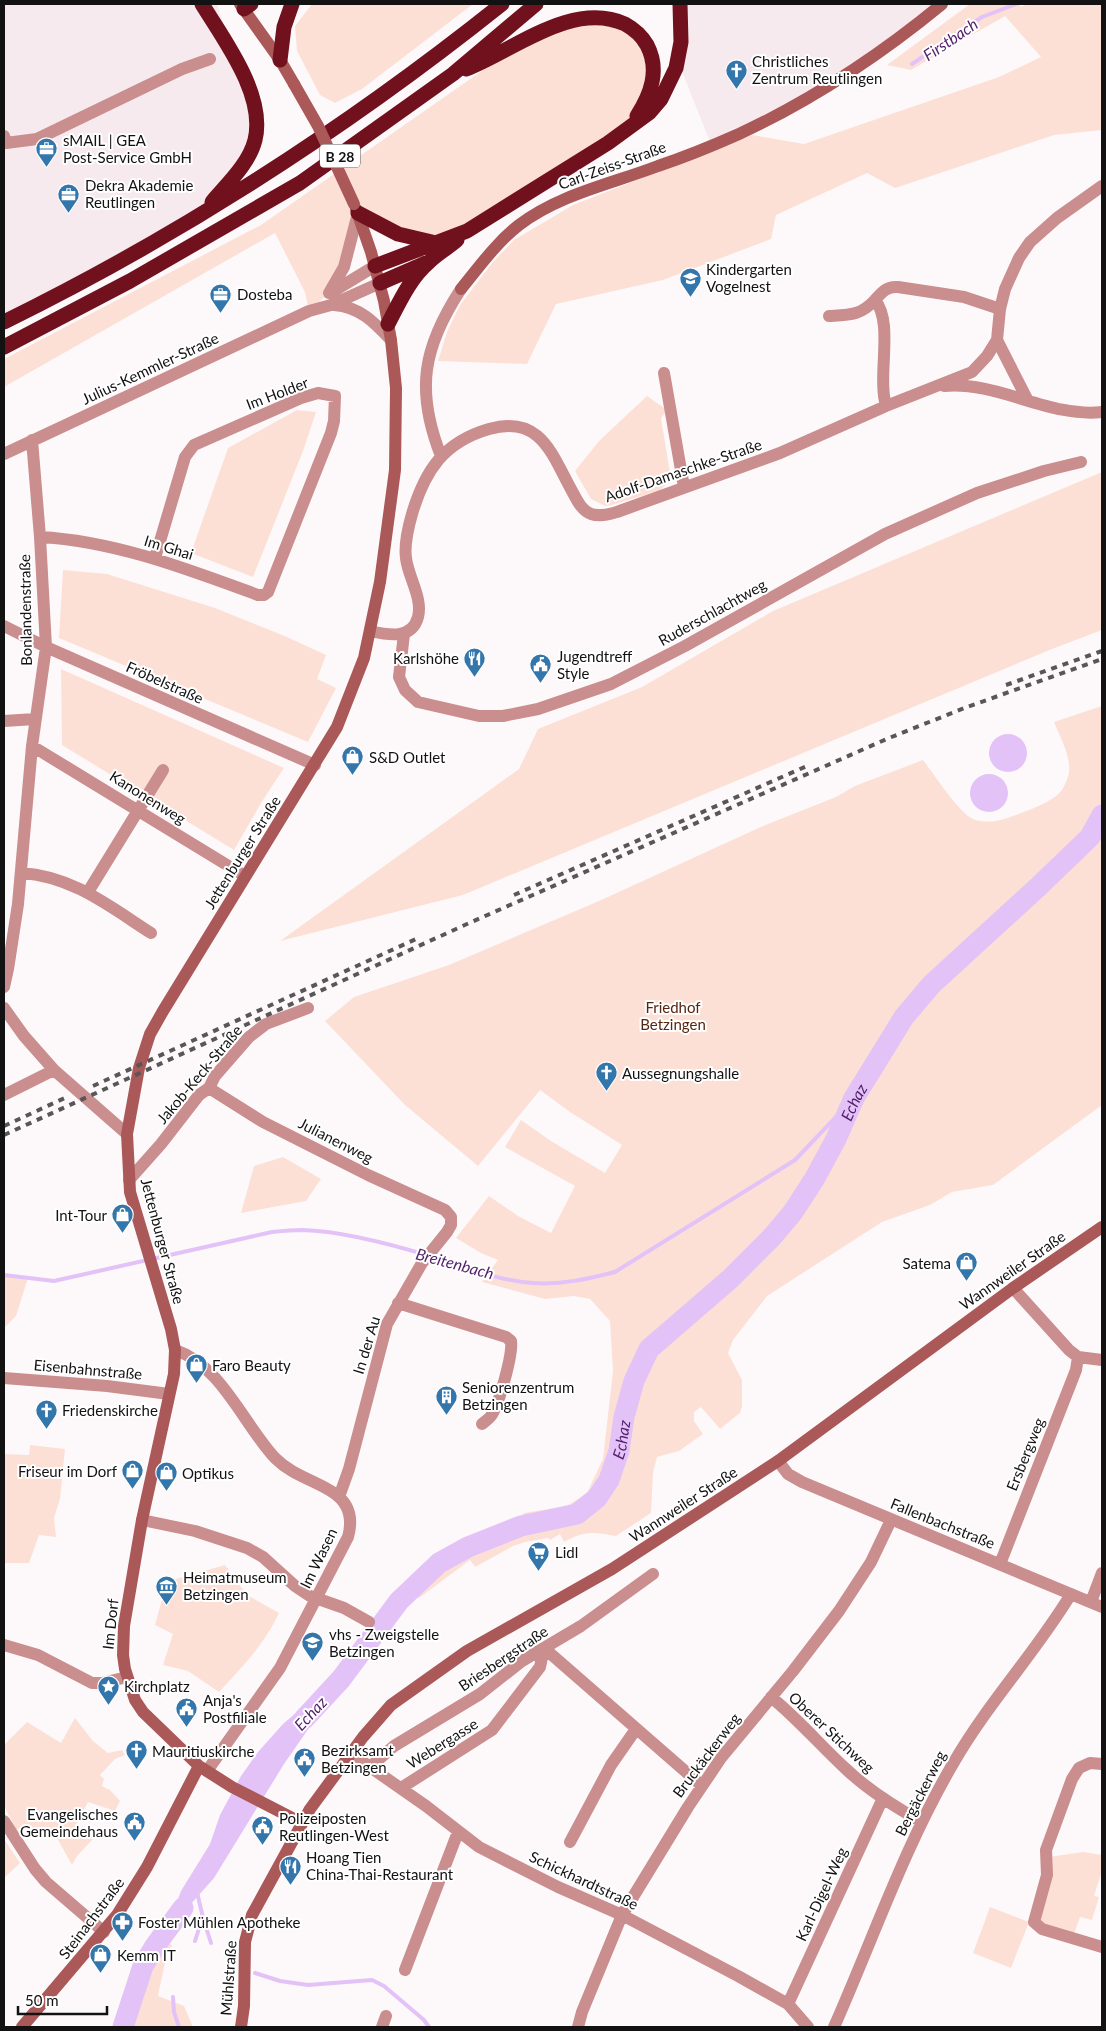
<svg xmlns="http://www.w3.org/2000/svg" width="1106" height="2031" viewBox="0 0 1106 2031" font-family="Lato,sans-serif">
	<rect width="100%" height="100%" fill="#fdf9fa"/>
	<!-- built -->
	<path fill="#f6eaee" d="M4,4H217L234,57L246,81L255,140L202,213L4,322Z
		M686,4H936L823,85L710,142L681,69Z"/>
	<!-- green -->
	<path fill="#fce0d6" d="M312,4H473L362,89L335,103L320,95L297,51L295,26Z
		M970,4H1019L1021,7L1028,4H1102V130L1054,135L895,188L867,173L776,215L771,239L663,280L556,304L527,364L438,361L447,332L460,305L493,262L514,240L573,205L752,135L804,144L999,77L1041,57L1005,16L911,70L887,65Z
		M561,22H622L653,61L629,128L437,243L358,213L329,293L309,311L305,292L275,233L4,387V359L261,225L539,31Z
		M647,396L667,410L661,418L670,473L669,480L661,490L612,505L605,506L591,499L575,471L599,441Z
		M297,410L316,412L303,451L253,577L191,553L228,448Z
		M1102,472V630L1052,649L463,895L280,941L519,769L538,729L642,687L773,611Z
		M63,570L107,574L215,608L287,637L326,655L317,679L336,688L308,742L59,638Z
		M61,669L284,768L261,803L234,850L62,745Z
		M1102,706V1105L993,1185L952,1192L930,1205L882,1222L767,1296L733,1340L728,1353L742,1380V1406L740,1413L720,1429L701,1407L694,1412V1421L703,1434L679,1451L657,1457L653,1473L651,1513L616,1536C594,1532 585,1530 564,1542L560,1534L550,1540L548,1538L525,1542L513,1546L475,1567L470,1560L419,1598L411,1592L437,1569L497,1540L524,1513L567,1506L587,1493L603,1459L613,1371L610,1321L590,1299L574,1296L545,1299L482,1282L498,1260L481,1253L456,1238L489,1196L518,1216L551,1233L575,1186L505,1147L521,1120L551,1141L605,1173L622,1145L570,1112L540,1090L478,1166L405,1105L325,1021L354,997L449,965L599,901L763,826L836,797L855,786L923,760C934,774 959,813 973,819C979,822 989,822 996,821C1010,818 1045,805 1056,796C1063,791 1067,781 1069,773C1071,756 1060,737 1054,722Z
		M283,1157L321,1179L306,1201L241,1213L254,1166Z
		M4,1275L28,1278L16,1316L4,1328Z
		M30,1445L65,1449L60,1499L54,1518L56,1537L39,1535L29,1563H4V1454L29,1455Z
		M225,1565L247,1595L279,1613C264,1645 243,1666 219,1692L188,1671L163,1665L173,1634L155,1625L161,1603L172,1580Z
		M75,1718L93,1741L108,1753L122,1750L125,1755L115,1759L100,1775L104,1779L102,1786L110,1790L120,1801L115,1811L88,1802L74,1828L93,1839L77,1856L72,1865L52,1829H16L4,1806V1745L27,1722L61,1743Z
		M4,1839L20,1863L4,1878Z
		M1083,1852L1102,1855V1871L1094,1896L1099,1897L1092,1920L1080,1917L1074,1934L1040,1923L1049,1857Z
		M990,1907L1029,1922L1011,1968L973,1953Z
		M164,1935L172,1946L167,1953L158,1996L184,2006L193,2027H123C133,1994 142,1963 164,1935Z"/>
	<!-- water -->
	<path fill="#e3c2f7" d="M989 753a19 19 0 1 1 38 0a19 19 0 1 1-38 0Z
		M970 793a19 19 0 1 1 38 0a19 19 0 1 1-38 0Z
		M320,1697L323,1699L322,1707L318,1715L284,1764L214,1878L166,1932L181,1891L210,1844L220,1815L241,1776L258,1752L283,1724L311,1700Z"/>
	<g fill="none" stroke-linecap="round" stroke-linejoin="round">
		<!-- stream -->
		<path stroke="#e3c2f7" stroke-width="4" d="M912,64L982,17L1016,4
			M4,1275L54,1281L272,1232C282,1231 292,1230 302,1230C344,1231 394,1245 433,1257C465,1267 499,1281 533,1283C561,1285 588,1279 615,1272L795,1160L854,1098
			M197,1892L203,1918L211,1943
			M195,1941L202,1919
			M255,1973L280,1981L308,1985L372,1980L384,1986L424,2020L429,2027
			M173,1997L174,2012L179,2027"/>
		<!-- river -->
		<g stroke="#e3c2f7" stroke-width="21">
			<path id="s1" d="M304,1719L341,1679L399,1601L439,1563L468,1547L521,1526L577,1514L597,1498L609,1480L619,1451L624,1417L634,1381L649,1349L730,1279L772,1237L793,1212L815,1178L836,1139L854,1098L904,1017L931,985L1038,887L1090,837L1102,815"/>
			<path d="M123,2027L143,1966L155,1946L183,1908"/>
		</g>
		<!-- street -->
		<path stroke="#c98e8d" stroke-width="12" d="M4,136L6,143L37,139L182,69L210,59
			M332,292L375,266
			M329,293L344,267L358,213
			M334,305C360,307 374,322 391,340
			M829,316C849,315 860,316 875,300
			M997,340L1027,399
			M664,373L684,487
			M944,386C998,381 1049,418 1102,412
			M886,406C877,375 894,323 875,300C882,292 887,286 898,287L964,297L1000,309
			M4,454L309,311L331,305L380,283
			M441,456C415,390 423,347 461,289
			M40,537C115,541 187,569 258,595H264L268,592L331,433L334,421L335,396L318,393L301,398L194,445L185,457L155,558
			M4,626L46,647L315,765
			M370,631C388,635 412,640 418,617C423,598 408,577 406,558C404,544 408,528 412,514C425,470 444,442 489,429C541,414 552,455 572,491C577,500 581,510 591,514C600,517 609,514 617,512L780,453L886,406L972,372L987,356L997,340L1000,309L1005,289L1019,258L1030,242L1057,218L1102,186
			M404,634L399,677L405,690L418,702L479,716H503L538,709L611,684L685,646L885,534L977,493L1044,471L1081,462
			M4,721L35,719
			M32,746L245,876
			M21,873C72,876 109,906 151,933
			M88,892L163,770
			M4,987L8,969L18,904L32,746L46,647L40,537L32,440
			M4,1008L24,1036L54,1070L127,1134
			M209,1088L263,1122L368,1175L445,1210L451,1217V1225L447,1232L422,1263L387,1324L349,1469L339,1497
			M4,1095L54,1070
			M129,1180L161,1144L199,1095L209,1088L215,1076L249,1037L266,1024L308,1008
			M1013,1288L1069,1350L1078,1357L1102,1360
			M398,1303L506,1337L511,1341C513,1354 499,1405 491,1416C489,1419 485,1421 482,1424
			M175,1350C221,1365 244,1425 275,1458C293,1476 315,1480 334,1493C350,1504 353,1519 348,1537L280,1668L207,1771
			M4,1378L107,1386L169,1394
			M778,1461L788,1474L802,1482L1102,1607
			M142,1520L195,1531L247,1548L263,1557L295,1586L310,1596L344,1608L369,1622
			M1000,1564L1076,1370L1078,1357
			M1091,1602L1102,1573
			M4,1645L38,1655L92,1683H102L127,1677
			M544,1648L701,1785
			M771,1697C798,1719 821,1746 846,1769C868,1790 895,1807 922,1822
			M350,1753L426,1806L479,1847L558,1887L622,1915L738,1976L788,2004L808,2027
			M1102,1764L1090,1763L1079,1768L1072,1779L1046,1850L1047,1875L1034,1922L1042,1929L1102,1947
			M370,1767L394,1746L480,1694L522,1661L581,1626L653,1574
			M401,1788L492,1730L540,1667L544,1648
			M4,1821L35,1869L46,1882L104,1932
			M570,1842L611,1765L636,1729
			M405,1970L458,1832
			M788,2004L883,1798
			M382,2027L386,2016
			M578,2027L582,2012L622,1915L688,1807L721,1758L793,1671L839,1611L871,1562L891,1520
			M834,2027C873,1939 905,1845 954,1762C988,1703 1036,1652 1071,1594"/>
		<!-- secondary -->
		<path stroke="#ab5859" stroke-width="12" d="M240,4L280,60L294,84
			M461,289C479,267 496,243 519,225C560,194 611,184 658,166C685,157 712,146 739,134C812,100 880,55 942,4
			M302,1823L232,1787L199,1766L143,1712L135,1700L125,1669L123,1655L124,1626L142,1520L174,1374L175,1350L171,1329L130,1192L127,1134L139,1068L150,1034L163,1011L337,727L364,658L380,582L395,470L396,388L391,340L384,301L371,252L356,209
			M22,2027L117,1915L147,1867L199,1766
			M241,2027L244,2006L245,1942L252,1915L310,1809L363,1737L391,1705L467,1651L612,1569L778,1461L1013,1288L1102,1227"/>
		<!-- highway -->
		<path stroke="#71111e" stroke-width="15" d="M202,4C224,40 266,95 255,140C249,164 227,184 212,202
			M244,9L251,4
			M280,60L284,27L292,4
			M466,69C513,51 572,0 625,24C634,29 642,36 647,45C660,70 651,94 637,116
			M358,213L398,234L436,243
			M375,266L467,231L608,143L649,113L661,99L676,68L681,42L680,4
			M380,283L426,263
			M4,322C181,235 348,127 502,4
			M388,324C399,303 410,278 429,262C437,254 448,248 457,240
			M4,347L130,281L300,183L453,74L536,4"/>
		<!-- rail -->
		<path stroke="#585656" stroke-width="4" stroke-dasharray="6 6" stroke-linecap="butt" d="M1006,685L1102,651
			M514,895L807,766
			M93,1086L416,939
			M4,1126L67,1097
			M4,1135L467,924L889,738L967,707L1102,659"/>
		<!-- secondary-bridge -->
		<path stroke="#ab5859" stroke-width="12" d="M294,84L318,126L354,204"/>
	</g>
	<!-- icons -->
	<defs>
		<symbol id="church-pin" viewBox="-11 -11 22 30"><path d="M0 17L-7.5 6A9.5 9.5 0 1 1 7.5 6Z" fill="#3376ac" stroke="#fff"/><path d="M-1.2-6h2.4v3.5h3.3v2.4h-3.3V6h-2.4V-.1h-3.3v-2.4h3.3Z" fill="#fff"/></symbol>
		<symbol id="office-pin" viewBox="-11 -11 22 30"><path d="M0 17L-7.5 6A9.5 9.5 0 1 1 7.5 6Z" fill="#3376ac" stroke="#fff"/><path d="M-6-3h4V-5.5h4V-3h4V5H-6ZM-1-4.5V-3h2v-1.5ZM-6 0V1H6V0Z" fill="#fff"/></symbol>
		<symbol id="school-pin" viewBox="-11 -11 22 30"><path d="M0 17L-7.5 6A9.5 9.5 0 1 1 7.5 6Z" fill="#3376ac" stroke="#fff"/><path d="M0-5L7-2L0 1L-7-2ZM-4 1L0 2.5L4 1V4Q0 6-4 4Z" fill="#fff"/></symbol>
		<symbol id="restaurant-pin" viewBox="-11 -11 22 30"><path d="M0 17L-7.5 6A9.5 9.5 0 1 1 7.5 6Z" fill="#3376ac" stroke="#fff"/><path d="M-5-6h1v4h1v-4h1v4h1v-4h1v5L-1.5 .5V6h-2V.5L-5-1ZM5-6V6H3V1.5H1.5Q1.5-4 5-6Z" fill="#fff"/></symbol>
		<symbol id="civic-pin" viewBox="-11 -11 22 30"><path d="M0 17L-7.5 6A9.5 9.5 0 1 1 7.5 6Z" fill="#3376ac" stroke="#fff"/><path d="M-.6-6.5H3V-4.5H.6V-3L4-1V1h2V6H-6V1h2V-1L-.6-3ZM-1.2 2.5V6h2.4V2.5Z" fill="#fff"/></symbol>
		<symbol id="shop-pin" viewBox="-11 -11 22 30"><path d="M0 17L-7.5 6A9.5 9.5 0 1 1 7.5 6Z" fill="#3376ac" stroke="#fff"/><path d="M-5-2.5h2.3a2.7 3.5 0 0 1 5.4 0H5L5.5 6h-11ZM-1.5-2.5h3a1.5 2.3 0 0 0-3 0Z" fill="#fff"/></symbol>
		<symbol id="building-pin" viewBox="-11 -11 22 30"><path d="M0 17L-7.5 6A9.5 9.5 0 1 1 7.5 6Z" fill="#3376ac" stroke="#fff"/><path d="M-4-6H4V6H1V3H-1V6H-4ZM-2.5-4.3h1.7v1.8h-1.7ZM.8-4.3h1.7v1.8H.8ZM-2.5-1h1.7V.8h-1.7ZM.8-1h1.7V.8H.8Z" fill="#fff"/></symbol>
		<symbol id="supermarket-pin" viewBox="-11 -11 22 30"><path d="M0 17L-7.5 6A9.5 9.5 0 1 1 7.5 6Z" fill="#3376ac" stroke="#fff"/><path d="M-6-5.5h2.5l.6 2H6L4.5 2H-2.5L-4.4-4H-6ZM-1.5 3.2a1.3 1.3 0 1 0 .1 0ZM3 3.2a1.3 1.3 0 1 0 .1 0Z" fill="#fff"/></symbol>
		<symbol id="museum-pin" viewBox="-11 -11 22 30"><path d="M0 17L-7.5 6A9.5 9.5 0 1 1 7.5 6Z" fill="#3376ac" stroke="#fff"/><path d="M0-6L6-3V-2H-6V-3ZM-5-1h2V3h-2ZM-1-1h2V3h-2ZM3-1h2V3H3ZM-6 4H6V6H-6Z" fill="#fff"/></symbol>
		<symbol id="sight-pin" viewBox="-11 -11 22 30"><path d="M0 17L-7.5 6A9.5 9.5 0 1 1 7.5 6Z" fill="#3376ac" stroke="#fff"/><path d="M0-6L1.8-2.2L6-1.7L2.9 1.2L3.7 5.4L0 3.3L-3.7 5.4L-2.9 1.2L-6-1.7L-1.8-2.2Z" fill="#fff"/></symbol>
		<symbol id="pharmacy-pin" viewBox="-11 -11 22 30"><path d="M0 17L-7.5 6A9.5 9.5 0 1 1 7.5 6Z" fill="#3376ac" stroke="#fff"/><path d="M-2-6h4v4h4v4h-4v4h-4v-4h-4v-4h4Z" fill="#fff"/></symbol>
	</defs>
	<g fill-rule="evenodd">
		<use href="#church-pin" x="724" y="58" width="25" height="34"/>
		<use href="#office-pin" x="34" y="136" width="25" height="34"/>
		<use href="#office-pin" x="56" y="182" width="25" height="34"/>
		<use href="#school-pin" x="678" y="266" width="25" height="34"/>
		<use href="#office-pin" x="208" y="282" width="25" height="34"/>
		<use href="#restaurant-pin" x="462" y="646" width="25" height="34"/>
		<use href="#civic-pin" x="528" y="652" width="25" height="34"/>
		<use href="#shop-pin" x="340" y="744" width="25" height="34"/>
		<use href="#church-pin" x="594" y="1060" width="25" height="34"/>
		<use href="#shop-pin" x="110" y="1202" width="25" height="34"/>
		<use href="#shop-pin" x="954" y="1250" width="25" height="34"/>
		<use href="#shop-pin" x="184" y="1352" width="25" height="34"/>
		<use href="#building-pin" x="434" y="1384" width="25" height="34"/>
		<use href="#church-pin" x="34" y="1398" width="25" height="34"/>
		<use href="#shop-pin" x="120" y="1458" width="25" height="34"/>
		<use href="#shop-pin" x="154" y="1460" width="25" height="34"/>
		<use href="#supermarket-pin" x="526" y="1540" width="25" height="34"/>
		<use href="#museum-pin" x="154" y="1574" width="25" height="34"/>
		<use href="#school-pin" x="300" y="1630" width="25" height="34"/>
		<use href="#sight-pin" x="96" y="1674" width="25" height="34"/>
		<use href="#civic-pin" x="174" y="1696" width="25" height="34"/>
		<use href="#church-pin" x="124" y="1738" width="25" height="34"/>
		<use href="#civic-pin" x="292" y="1746" width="25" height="34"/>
		<use href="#civic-pin" x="122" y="1810" width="25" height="34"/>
		<use href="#civic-pin" x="250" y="1814" width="25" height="34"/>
		<use href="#restaurant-pin" x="278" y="1854" width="25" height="34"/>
		<use href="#pharmacy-pin" x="110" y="1910" width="25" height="34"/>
		<use href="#shop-pin" x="88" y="1942" width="25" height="34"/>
	</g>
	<g text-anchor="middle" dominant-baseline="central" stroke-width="4" stroke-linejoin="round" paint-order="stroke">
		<!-- shield labels -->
		<rect fill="#fff" stroke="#5a5959" stroke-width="1" x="320" y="144.5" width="40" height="23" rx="4"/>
		<g font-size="14" font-weight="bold" fill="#131212">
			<text x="340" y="156">B 28</text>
		</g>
		<!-- poi labels -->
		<g font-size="15" fill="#131212" stroke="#fff" text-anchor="start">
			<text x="752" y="61">Christliches<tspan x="752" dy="17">Zentrum Reutlingen</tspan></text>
			<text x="63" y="140">sMAIL | GEA<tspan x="63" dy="17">Post-Service GmbH</tspan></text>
			<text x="85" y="185">Dekra Akademie<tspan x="85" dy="17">Reutlingen</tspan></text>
			<text x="706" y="269">Kindergarten<tspan x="706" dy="17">Vogelnest</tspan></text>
			<text x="237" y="294">Dosteba</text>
			<text x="557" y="656">Jugendtreff<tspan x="557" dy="17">Style</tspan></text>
			<text x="459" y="658" text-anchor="end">Karlshöhe</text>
			<text x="369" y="757">S&amp;D Outlet</text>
			<text x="622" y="1073">Aussegnungshalle</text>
			<text x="107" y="1215" text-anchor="end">Int-Tour</text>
			<text x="951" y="1263" text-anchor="end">Satema</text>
			<text x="212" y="1365">Faro Beauty</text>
			<text x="462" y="1387">Seniorenzentrum<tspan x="462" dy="17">Betzingen</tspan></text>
			<text x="62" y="1410">Friedenskirche</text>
			<text x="117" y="1471" text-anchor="end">Friseur im Dorf</text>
			<text x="182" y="1473">Optikus</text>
			<text x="555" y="1552">Lidl</text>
			<text x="183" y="1577">Heimatmuseum<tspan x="183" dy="17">Betzingen</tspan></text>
			<text x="329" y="1634">vhs - Zweigstelle<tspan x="329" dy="17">Betzingen</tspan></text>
			<text x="124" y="1686">Kirchplatz</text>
			<text x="203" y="1700">Anja's<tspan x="203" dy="17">Postfiliale</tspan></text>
			<text x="321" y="1750">Bezirksamt<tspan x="321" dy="17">Betzingen</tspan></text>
			<text x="152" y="1751">Mauritiuskirche</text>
			<text x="118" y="1814" text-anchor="end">Evangelisches<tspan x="118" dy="17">Gemeindehaus</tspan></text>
			<text x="279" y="1818">Polizeiposten<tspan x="279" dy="17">Reutlingen-West</tspan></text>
			<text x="306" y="1857">Hoang Tien<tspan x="306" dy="17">China-Thai-Restaurant</tspan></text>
			<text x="138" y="1922">Foster Mühlen Apotheke</text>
			<text x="117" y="1955">Kemm IT</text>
		</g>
		<!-- street labels -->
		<g font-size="15" fill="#131212" stroke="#fff">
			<text transform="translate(612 165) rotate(-20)">Carl-Zeiss-Straße</text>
			<text transform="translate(150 368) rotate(-25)">Julius-Kemmler-Straße</text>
			<text transform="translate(277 393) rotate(-21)">Im Holder</text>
			<text transform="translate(683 470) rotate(-19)">Adolf-Damaschke-Straße</text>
			<text transform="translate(169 547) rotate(17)">Im Ghai</text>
			<text transform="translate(25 610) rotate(-91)">Bonlandenstraße</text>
			<text transform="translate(712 612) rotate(-29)">Ruderschlachtweg</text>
			<text transform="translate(165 682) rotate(24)">Fröbelstraße</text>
			<text transform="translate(148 797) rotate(32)">Kanonenweg</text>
			<text transform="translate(242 852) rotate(-58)">Jettenburger Straße</text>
			<text transform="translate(199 1074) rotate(-50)">Jakob-Keck-Straße</text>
			<text transform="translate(336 1140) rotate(27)">Julianenweg</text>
			<text transform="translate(163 1241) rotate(75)">Jettenburger Straße</text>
			<text transform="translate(1012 1270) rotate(-35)">Wannweiler Straße</text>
			<text transform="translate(366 1345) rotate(-73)">In der Au</text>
			<text transform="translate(88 1369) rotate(5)">Eisenbahnstraße</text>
			<text transform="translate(1025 1454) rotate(-68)">Ersbergweg</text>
			<text transform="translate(683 1504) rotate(-33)">Wannweiler Straße</text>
			<text transform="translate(943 1523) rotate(22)">Fallenbachstraße</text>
			<text transform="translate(318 1558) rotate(-64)">Im Wasen</text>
			<text transform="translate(110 1624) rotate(-84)">Im Dorf</text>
			<text transform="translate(503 1658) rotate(-34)">Briesbergstraße</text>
			<text transform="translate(832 1732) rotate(43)">Oberer Stichweg</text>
			<text transform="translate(442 1743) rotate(-32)">Webergasse</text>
			<text transform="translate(706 1755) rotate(-53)">Bruckäckerweg</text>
			<text transform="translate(920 1793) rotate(-63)">Bergäckerweg</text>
			<text transform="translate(584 1880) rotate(25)">Schickhardtstraße</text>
			<text transform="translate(821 1894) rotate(-65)">Karl-Digel-Weg</text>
			<text transform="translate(91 1918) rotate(-53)">Steinachstraße</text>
			<text transform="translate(228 1978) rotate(-86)">Mühlstraße</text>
		</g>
		<!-- park labels -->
		<g font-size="15" fill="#562611" stroke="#fff">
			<text x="673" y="1007">Friedhof<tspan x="673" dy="17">Betzingen</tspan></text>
		</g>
		<!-- water labels -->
		<g font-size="16" font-style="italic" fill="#531f6b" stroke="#fff">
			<text transform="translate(950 39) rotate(-34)">Firstbach</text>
			<text stroke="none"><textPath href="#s1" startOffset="864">Echaz</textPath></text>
			<text transform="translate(455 1263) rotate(15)">Breitenbach</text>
			<text stroke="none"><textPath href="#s1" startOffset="444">Echaz</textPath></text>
			<text transform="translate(310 1713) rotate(-47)">Echaz</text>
		</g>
	</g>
	<!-- border -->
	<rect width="1106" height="2031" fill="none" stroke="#131212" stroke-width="10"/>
	<!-- scale -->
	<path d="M18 2006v8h89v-8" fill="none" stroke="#131212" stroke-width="2.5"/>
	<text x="25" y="2006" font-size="15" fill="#131212" stroke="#ffffff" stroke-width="4" paint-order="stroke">50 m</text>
</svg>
